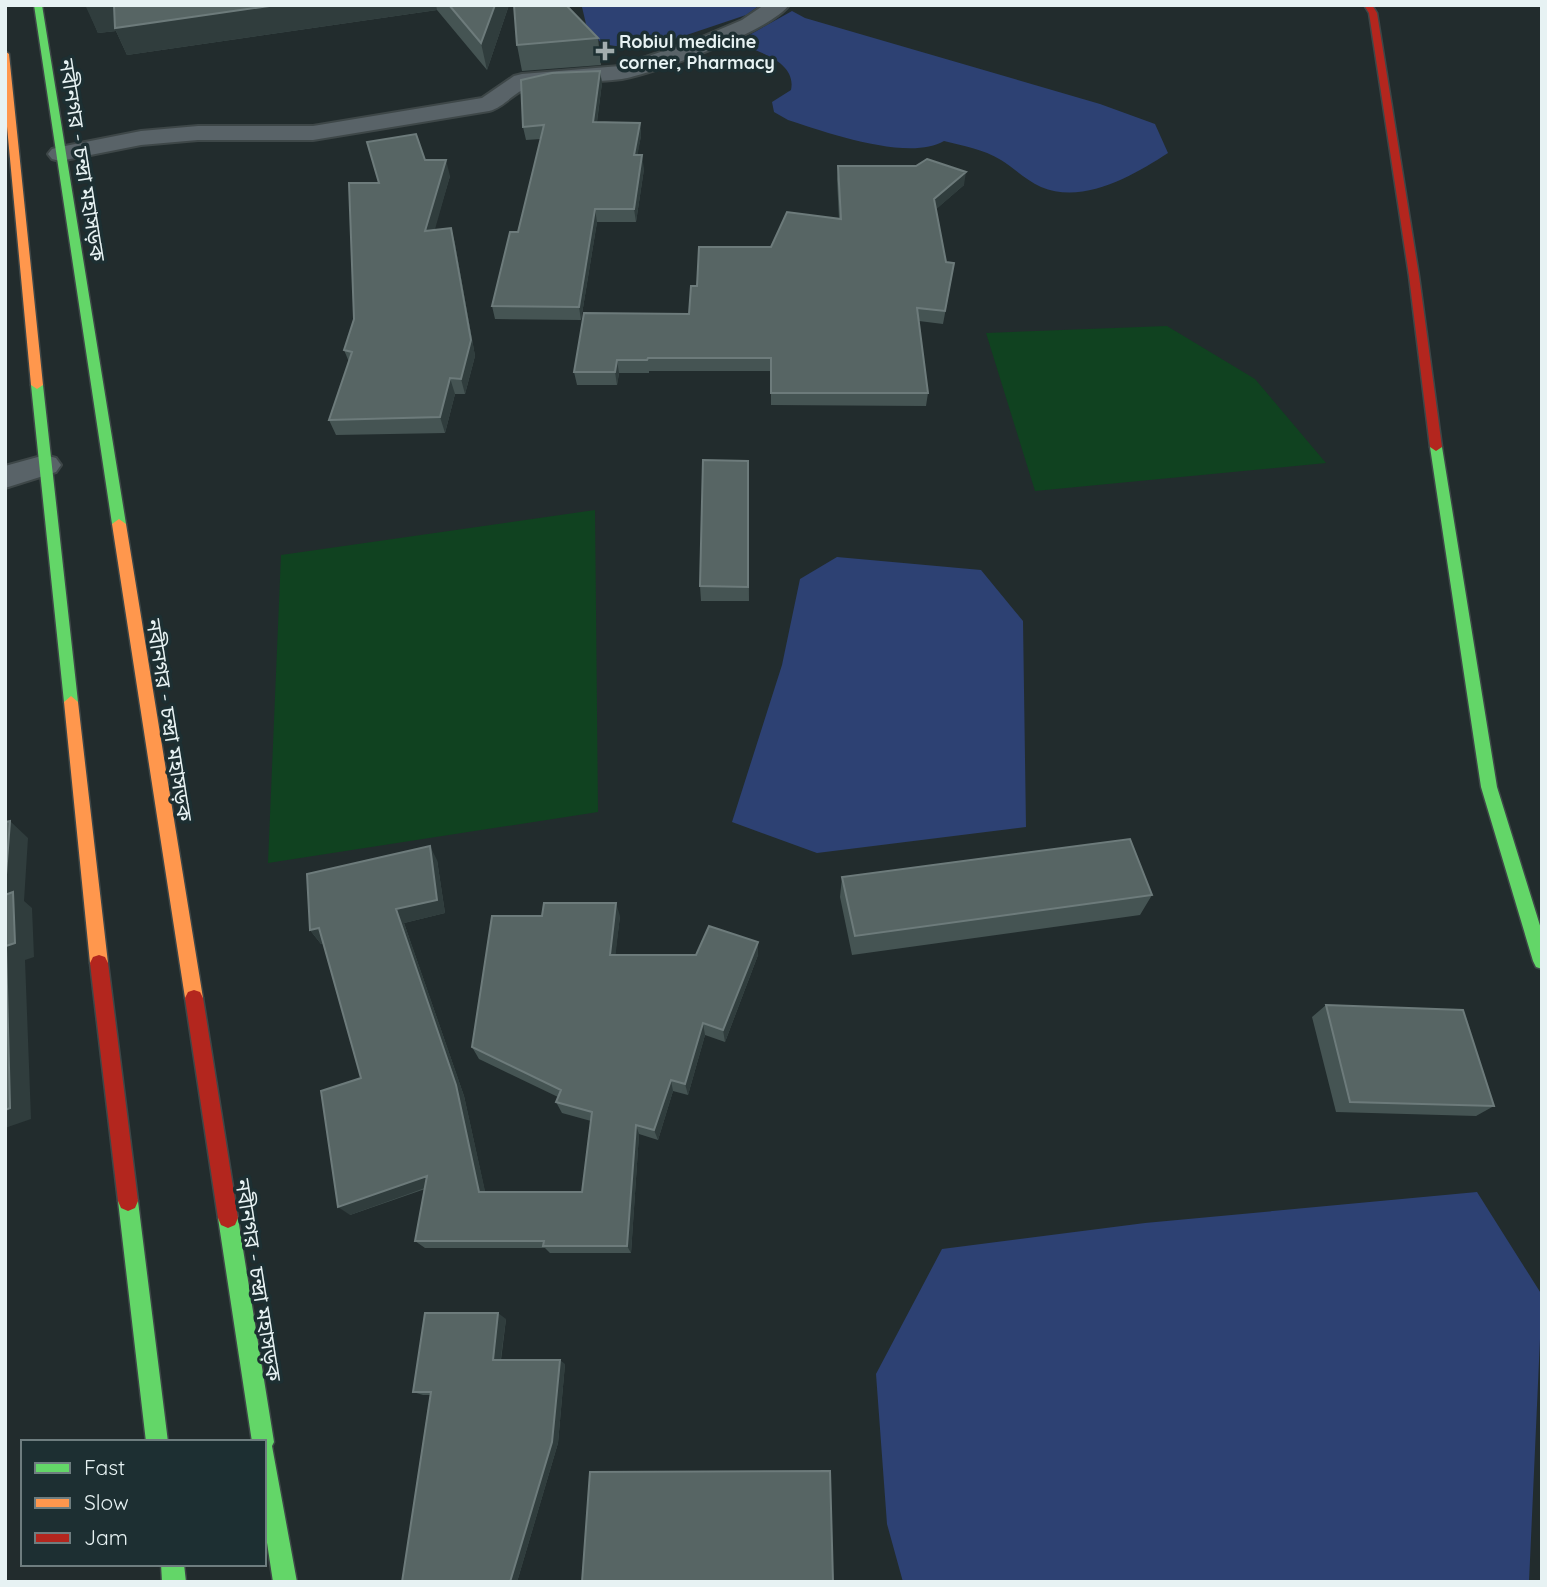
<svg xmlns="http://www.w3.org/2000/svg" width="1547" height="1587" viewBox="0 0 1547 1587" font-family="Quicksand,'Noto Sans Bengali',sans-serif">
	<rect width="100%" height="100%" fill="#222c2d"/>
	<!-- green -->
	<path fill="#104220" d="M1167,326L1255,379L1326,463L1035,491L986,333Z
		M595,510L598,812L268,863L281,555Z"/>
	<!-- water -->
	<path fill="#2d4173" d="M586,5H760L746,15L642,50L602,44L586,24L582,7Z
		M792,11L805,18L1100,104L1155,124L1168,153C1134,175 1084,205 1041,187C1027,181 1014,168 1001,160C983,149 963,146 944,141C909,162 825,132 788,120L774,112L772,102L791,90C797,61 757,51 735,43Z
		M837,557L981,570L1023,621L1026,827L817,853L732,822L782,665L800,579Z
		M1477,1192L1542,1295L1529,1582H903L887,1524L876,1374L942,1249L1145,1223Z"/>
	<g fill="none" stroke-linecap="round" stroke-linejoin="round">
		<defs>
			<path id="street" d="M764,5H789C770,31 656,73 622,79C592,83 560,80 531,87C515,90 505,107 489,111L313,140H198L141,145L60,161L52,159L48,154L52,149L60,147L141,131L198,126H313L482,98L514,76L522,74L620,66L695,40L742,20Z
				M45,455L56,458L61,465L56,472L5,488V466Z"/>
			<path id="fast" d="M34,5H42L126,524L119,529L112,524Z
				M37,381L43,385L78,702L71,708L64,702L31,385Z
				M1436,443L1442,447L1497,787L1542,932V969L1536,967L1533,961L1481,787L1430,447Z
				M128,1191L135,1194L138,1201L168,1442H146L118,1201L121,1194Z
				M228,1208L235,1211L238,1218L274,1442L272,1446L297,1582H273L264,1523V1442H252L218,1218L221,1211Z
				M161,1564H184L186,1582H162Z"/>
			<path id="slow" d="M5,51L9,54L43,385L37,389L31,385L5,105Z
				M119,519L126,524L203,998L200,1004L194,1006L188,1004L185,998L112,524Z
				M71,696L78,702L108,963L105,969L99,971L93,969L90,963L64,702Z"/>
			<path id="jam" d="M1364,5H1372L1377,13L1419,276L1442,447L1436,451L1430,447L1409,276L1369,13Z
				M99,955L105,957L108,963L138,1201L135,1208L128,1211L121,1208L118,1201L90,963L93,957Z
				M194,990L200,992L203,998L238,1218L235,1225L228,1228L221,1225L218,1218L185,998L188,992Z"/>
		</defs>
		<!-- street casing -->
		<use href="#street" stroke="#3e4748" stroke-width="4"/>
		<!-- fast casing -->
		<use href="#fast" stroke="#3e4748" stroke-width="3"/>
		<!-- slow casing -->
		<use href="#slow" stroke="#3e4748" stroke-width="3"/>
		<!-- jam casing -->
		<use href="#jam" stroke="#3e4748" stroke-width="3"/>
		<!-- street -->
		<use href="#street" fill="#596368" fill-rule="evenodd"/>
		<!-- fast -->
		<use href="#fast" fill="#63d668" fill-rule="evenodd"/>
		<!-- slow -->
		<use href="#slow" fill="#ff974d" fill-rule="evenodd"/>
		<!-- jam -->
		<use href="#jam" fill="#b3261e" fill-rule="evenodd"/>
	</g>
	<!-- wall -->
	<path fill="#455453" d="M86,5H509L487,70L437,10L127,55L116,31L98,33Z
		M598,38L601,65L522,71L517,45Z
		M600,71L602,83L597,122L640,123L641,136L637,155L644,169L636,222H597L581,320L495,319L492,306L518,232L541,139L526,140L523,127Z
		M425,160L450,176L434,230L451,228L455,244L475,356L465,394H455L445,433L336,435L329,420L349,362L344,350L354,319L379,183Z
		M838,166L964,185L936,209L946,262L952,276L943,324L919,321L928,393L926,406L771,405V371H649V373H619L617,385H577L574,372L689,314L697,286L771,247L839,219L837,179Z
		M748,461L749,601H701L700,586Z
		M437,860L445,913L404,923L464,1096L485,1192H582L591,1121L562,1113L556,1102L558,1097L479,1059L472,1047L620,916L615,955H758L725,1042L705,1035L688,1095L673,1091L658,1140L639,1134L631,1253H550L545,1248H425L415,1241L425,1189L350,1215L361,1078L323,943L321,944L310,930Z
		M842,877L1152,895L1140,915L852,955L840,897Z
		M1326,1005L1494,1106L1476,1116L1336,1112L1312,1017Z
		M506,1319L501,1360L565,1364L558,1443L517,1582H402L430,1395H423L413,1392Z"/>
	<!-- shaded-wall -->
	<path fill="#303d3d" d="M98,5H436L437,10L127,55L116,31L98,33L86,7Z
		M495,5H509L487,70L481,43Z
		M600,71L602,83L595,135L593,122Z
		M640,123L641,136L635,169L634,155Z
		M642,155L644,169L636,222L634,209Z
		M446,160L450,176L430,247L425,231Z
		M966,172L964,185L933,212L934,199Z
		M595,209L597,222L581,320L579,307Z
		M451,228L455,244L475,356L465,394L461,379Z
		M617,360L619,373L617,385L615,372Z
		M450,378L455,394L445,433L440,417Z
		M10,821L28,838L24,901L32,908L34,957L25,960L31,1119L5,1128V895Z
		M430,846L437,860L445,913L404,923L464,1096L487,1200L479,1192L396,909Z
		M616,903L620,916L614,968L610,955Z
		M319,928L329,941L321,944L310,930Z
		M758,942V955L725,1042L723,1030Z
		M703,1023L705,1035L688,1095L685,1084Z
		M671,1080L673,1091L658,1140L654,1130Z
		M636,1125L639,1134L631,1253L627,1246Z
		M427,1176L436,1184L350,1215L338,1207Z
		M498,1313L506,1319L500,1364L493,1360Z
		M560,1360L565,1364L558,1443L517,1582H510Z"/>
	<!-- building -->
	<path fill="#576564" stroke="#6d7b7b" stroke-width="2" d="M114,5H276L115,28Z
		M449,5H495L481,43Z
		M514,5H566L598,38L517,45Z
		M600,71L593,122L640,123L634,155H642L634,209H595L579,307L492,306L510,232H518L544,125L523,127L521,80L552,73Z
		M416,134L425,160H446L425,231L451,228L471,340L461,379L450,378L440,417L329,420L352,352L344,350L354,319L349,183H379L367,142Z
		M927,159L966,172L934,199L946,262L954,263L945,311L917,308L928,393H771V358H648L647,360H617L615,372H574L584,313L689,314L691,286H697L699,247H771L787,212L841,219L838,166H916Z
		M703,460L748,461V587L700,586Z
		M10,821L5,888V822Z
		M1130,839L1152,895L855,936L842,877Z
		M430,846L437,900L396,909L456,1085L479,1192H582L592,1112L556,1102L561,1090L472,1047L492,916H542L544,903H616L610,955H696L709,926L758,942L723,1030L703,1023L685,1084L671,1080L654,1130L636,1125L627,1246H543L544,1241H415L427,1176L338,1207L321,1091L361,1078L319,928L310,930L307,874Z
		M13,892L15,943L6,946L10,1108L5,1110V895Z
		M1326,1005L1463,1010L1494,1106L1350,1102Z
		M425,1313H498L493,1360H560L552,1442L510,1582H402L431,1392H413Z
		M830,1471L833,1582H582L590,1472Z"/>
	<!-- markers -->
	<path fill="#a2adae" stroke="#1d2f32" stroke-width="2.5" d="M601.5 40.5h7v7h7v7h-7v7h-7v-7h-7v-7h7z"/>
	<g text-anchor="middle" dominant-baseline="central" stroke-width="7" stroke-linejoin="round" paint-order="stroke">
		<!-- far-poi labels -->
		<g font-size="18" font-weight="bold" fill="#e7f2f3" stroke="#1d2f32" text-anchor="start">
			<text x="619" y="41">Robiul medicine<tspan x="619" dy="21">corner, Pharmacy</tspan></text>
		</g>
		<!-- street labels -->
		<g font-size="21" fill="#e7f2f3" stroke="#1d2f32">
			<text transform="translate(83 160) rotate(81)">নবীনগর - চন্দ্রা মহাসড়ক</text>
			<text transform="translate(170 720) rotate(81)">নবীনগর - চন্দ্রা মহাসড়ক</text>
			<text transform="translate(259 1280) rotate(81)">নবীনগর - চন্দ্রা মহাসড়ক</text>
		</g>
	</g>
	<!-- border -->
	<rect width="1547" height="1587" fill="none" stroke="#e7f2f3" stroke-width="14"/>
	<!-- legend -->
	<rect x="21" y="1440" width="245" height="126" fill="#1d2f32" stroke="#6e7d7f" stroke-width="2"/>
	<rect x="35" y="1463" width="35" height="10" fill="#63d668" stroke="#6e7d7f" stroke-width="2"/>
	<text x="84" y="1475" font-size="21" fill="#e7f2f3">Fast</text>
	<rect x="35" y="1498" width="35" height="10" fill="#ff974d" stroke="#6e7d7f" stroke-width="2"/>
	<text x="84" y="1510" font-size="21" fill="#e7f2f3">Slow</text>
	<rect x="35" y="1533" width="35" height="10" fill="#b3261e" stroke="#6e7d7f" stroke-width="2"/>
	<text x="84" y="1545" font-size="21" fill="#e7f2f3">Jam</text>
</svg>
